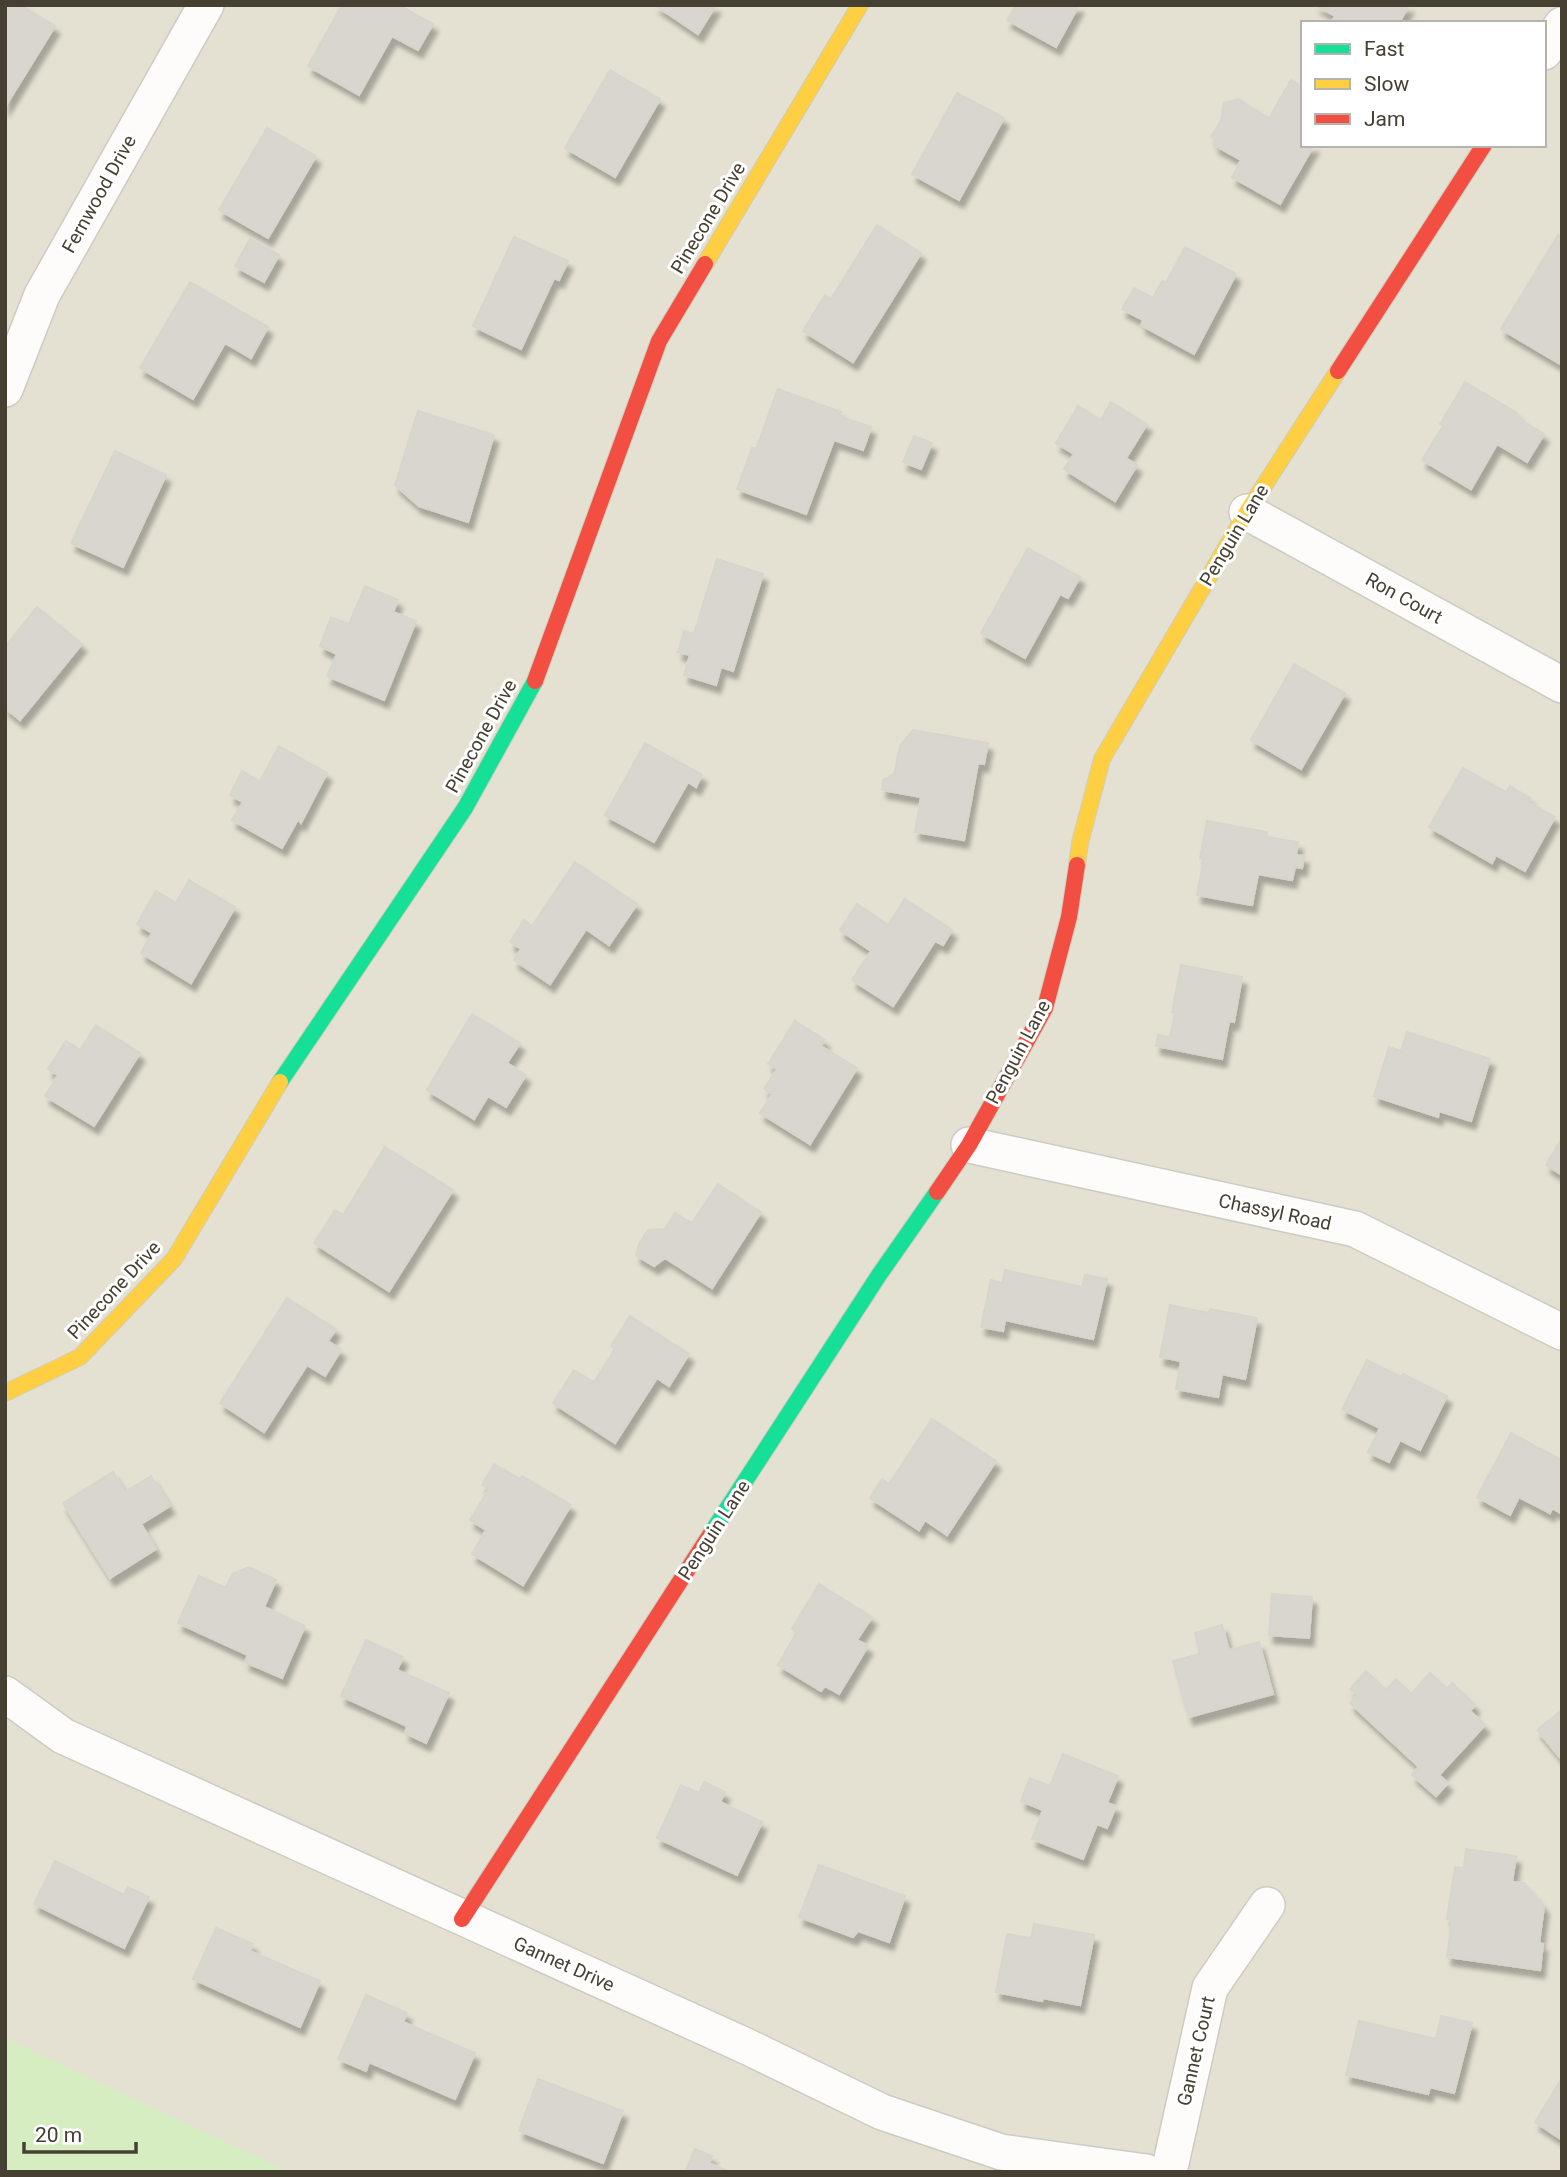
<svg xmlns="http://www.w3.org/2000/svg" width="1567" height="2177" viewBox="0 0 1567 2177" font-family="Roboto,sans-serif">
	<defs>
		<filter id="shadow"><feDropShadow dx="4.5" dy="8" stdDeviation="2" flood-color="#0004"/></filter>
	</defs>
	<rect width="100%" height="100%" fill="#efeee6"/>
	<!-- residential -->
	<path fill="#e4e1d2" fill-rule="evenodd" d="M5,5H1562V2172H5ZM1303,23H1544V145H1303Z"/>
	<!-- green -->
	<path fill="#d6edc2" d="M5,2038L289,2172H5Z"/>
	<!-- building -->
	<path fill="#d8d6ce" stroke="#d7d5cc" stroke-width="2" filter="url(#shadow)" d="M5,5H20L55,26L5,107Z
		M342,5H399L433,24L418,50L392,36L359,95L308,66Z
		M655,5H716L698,34Z
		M1016,5H1079L1056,47L1007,20Z
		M1316,5H1409L1399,23H1331L1335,16Z
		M610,70L660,99L615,177L565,148Z
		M1291,80L1303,87V145H1314L1280,204L1232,177L1241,160L1214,145L1217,141L1211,137L1221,120L1224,103L1238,99L1269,118Z
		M957,93L1004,118L959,200L912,174Z
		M267,128L316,156L268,238L219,210Z
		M877,225L921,253L853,362L803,331L825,295L831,299Z
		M1558,235L1562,237V365L1501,329Z
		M514,237L568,261L559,280L554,278L521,349L473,326Z
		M250,239L279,255L264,282L235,266Z
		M1185,247L1236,274L1194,354L1141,325L1143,320L1122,309L1134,288L1153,298L1162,281L1166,283Z
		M190,282L268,327L251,358L225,343L193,399L140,368Z
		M1465,382L1517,413L1515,416L1544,434L1527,462L1497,444L1471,489L1422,460L1443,426L1440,424Z
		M778,389L841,412L839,416L871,427L863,450L834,440L806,514L737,489L752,448L756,449Z
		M1111,402L1147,424L1126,458L1137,465L1115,501L1064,469L1074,454L1056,443L1078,406L1101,420Z
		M418,411L494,435L468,522L419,506L395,485Z
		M914,436L932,443L921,469L903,462Z
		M115,451L166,475L123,567L71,543Z
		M1028,548L1080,577L1068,598L1060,594L1025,658L981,633Z
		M717,559L763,574L733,671L721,667L716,685L684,675L690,655L678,652L684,631L694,634Z
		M365,586L398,600L393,612L416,621L384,700L327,676L337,654L320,646L331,617L349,624Z
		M37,607L82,644L20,720L5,708V647Z
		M1294,664L1345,693L1301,769L1251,740Z
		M913,730L988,743L984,764L978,763L964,840L915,832L921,797L882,790L883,780L894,774L900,746Z
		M645,743L702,775L696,787L688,782L654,842L605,815Z
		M279,746L327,773L301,823L298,819L282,848L232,820L243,802L230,795L242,771L260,781Z
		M1463,768L1506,792L1510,786L1530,798L1528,802L1555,817L1525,871L1496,855L1492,863L1429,827Z
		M1207,821L1267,832L1266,837L1298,842L1296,855L1304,856L1302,868L1295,867L1292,880L1258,874L1252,905L1197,895L1204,859L1200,858Z
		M575,862L637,904L609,945L586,929L550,984L514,960L521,949L510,942L524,920L532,926Z
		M189,880L235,907L191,983L141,953L152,933L137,924L156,891L176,903Z
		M905,899L952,930L943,945L935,941L893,1006L852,980L871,951L840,930L857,904L888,925Z
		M1181,965L1242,977L1234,1022L1229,1021L1222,1059L1156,1046L1158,1035L1170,1037L1175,1013L1172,1012Z
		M472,1014L520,1043L507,1063L526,1075L506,1107L488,1096L474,1119L427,1090Z
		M795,1021L825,1040L821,1046L857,1068L810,1144L760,1113L772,1094L764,1089L777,1069L768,1064Z
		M96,1025L140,1053L94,1126L45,1096L58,1075L48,1069L66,1041L80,1050Z
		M1407,1032L1490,1059L1471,1121L1439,1111L1438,1117L1374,1096L1389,1047L1401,1051Z
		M1562,1138V1175L1546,1165Z
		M385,1147L453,1190L389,1291L314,1243L335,1210L343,1215Z
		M718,1184L761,1212L712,1288L665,1258L654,1266L636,1255L639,1244L648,1230L665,1229L675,1213L692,1223Z
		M1005,1270L1082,1287L1085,1275L1107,1279L1093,1339L1005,1320L1003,1331L981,1327L991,1280L1002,1283Z
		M287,1298L336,1329L328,1341L341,1350L325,1376L307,1365L264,1432L220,1403Z
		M1170,1305L1208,1313L1210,1309L1257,1318L1245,1379L1222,1374L1218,1397L1176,1389L1181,1361L1160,1357Z
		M630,1316L689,1354L669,1386L657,1378L615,1443L553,1403L574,1370L594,1382L615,1349L611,1346Z
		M1367,1360L1401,1377L1403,1374L1447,1396L1420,1450L1400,1440L1389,1462L1368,1452L1380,1428L1342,1409Z
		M932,1419L996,1461L947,1535L925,1520L919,1530L870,1498L882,1479L889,1484Z
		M1511,1433L1562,1460V1514L1552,1508L1550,1513L1519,1497L1510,1515L1477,1497Z
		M494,1464L520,1479L522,1476L571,1505L523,1585L472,1554L486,1530L470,1520L489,1489L482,1485Z
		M113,1472L125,1492L151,1476L170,1506L141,1524L156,1549L110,1578L63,1503Z
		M249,1567L276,1580L264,1607L305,1626L282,1678L245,1662L248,1655L178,1623L199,1576L226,1588L232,1574Z
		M819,1584L872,1617L857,1640L868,1646L839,1694L825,1686L821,1691L778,1665L797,1632L792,1629Z
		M1272,1594L1312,1597L1309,1638L1269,1635Z
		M1222,1625L1229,1650L1259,1642L1273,1694L1189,1717L1173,1661L1200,1654L1195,1633Z
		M366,1640L403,1657L397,1670L449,1693L426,1743L405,1733L407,1726L341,1696Z
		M1366,1671L1386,1690L1396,1679L1411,1694L1430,1673L1447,1689L1452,1683L1475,1705L1470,1711L1485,1725L1439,1775L1448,1783L1436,1796L1412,1775L1419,1767L1350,1703L1357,1695L1350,1689Z
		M1562,1710V1760L1537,1730Z
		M1063,1754L1118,1776L1107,1803L1116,1806L1107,1828L1097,1824L1083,1859L1032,1839L1043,1810L1021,1801L1030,1778L1050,1786Z
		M704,1782L725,1792L720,1802L762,1822L737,1875L657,1838L681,1785L699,1793Z
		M1466,1849L1516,1856L1512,1882L1524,1883L1544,1906L1539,1943L1543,1944L1540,1970L1447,1957L1452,1920L1447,1919L1455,1867L1464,1868Z
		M55,1861L124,1895L128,1887L149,1897L124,1948L34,1904Z
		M819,1865L905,1896L889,1942L858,1931L853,1937L799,1917Z
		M1034,1924L1094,1935L1080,2005L1043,1998L1042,2001L996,1992L1007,1934L1031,1938Z
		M216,1928L253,1944L250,1951L320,1981L300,2027L193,1979Z
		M366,1995L407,2013L403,2022L475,2053L455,2099L369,2062L366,2071L338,2059Z
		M1441,2016L1472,2023L1454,2093L1430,2087L1428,2094L1346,2075L1359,2021L1436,2039Z
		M1562,2078V2140L1535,2122Z
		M538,2079L623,2111L603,2163L519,2131Z
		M695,2149L712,2156L709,2163L729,2172H685Z"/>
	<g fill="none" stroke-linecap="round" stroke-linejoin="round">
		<defs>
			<path id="street" d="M1544,52L1562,25
				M5,389L42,295L206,5
				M1247,512L1562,685
				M969,1145L1355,1229L1562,1332
				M5,1694L63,1736L748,2047L882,2112L1001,2152L1146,2172
				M1169,2172L1210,1988L1267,1905"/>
			<path id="fast" d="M280,1082L465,808L535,681
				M710,1535L879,1275L937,1192"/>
			<path id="slow" d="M705,264L860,5
				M1077,865L1080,843L1102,759L1247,512L1338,371
				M5,1393L80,1357L174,1259L280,1082"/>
			<path id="jam" d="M1338,371L1484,145
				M535,681L659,341L705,264
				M937,1192L969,1145L1045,1008L1069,917L1077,865
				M462,1919L710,1535"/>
		</defs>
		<!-- street casing -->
		<use href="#street" stroke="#cdcbc4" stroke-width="38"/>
		<!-- fast casing -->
		<use href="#fast" stroke="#cfccbc" stroke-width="18"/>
		<!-- slow casing -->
		<use href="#slow" stroke="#cfccbc" stroke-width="18"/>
		<!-- jam casing -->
		<use href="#jam" stroke="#cfccbc" stroke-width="18"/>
		<!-- street -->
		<use href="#street" stroke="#fdfcfb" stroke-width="35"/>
		<!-- fast -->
		<use href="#fast" stroke="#16e098" stroke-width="16"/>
		<!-- slow -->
		<use href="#slow" stroke="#ffcf43" stroke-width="16"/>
		<!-- jam -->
		<use href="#jam" stroke="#f24e42" stroke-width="16"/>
	</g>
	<g text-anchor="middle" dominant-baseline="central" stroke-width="6" stroke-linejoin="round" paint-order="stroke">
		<!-- street labels -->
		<g font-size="19" fill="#454032" stroke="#fff">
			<text transform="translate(99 194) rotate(-61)">Fernwood Drive</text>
			<text transform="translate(708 218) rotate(-59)">Pinecone Drive</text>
			<text transform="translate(1234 535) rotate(-59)">Penguin Lane</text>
			<text transform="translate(1404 598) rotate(29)">Ron Court</text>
			<text transform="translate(481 736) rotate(-61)">Pinecone Drive</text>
			<text transform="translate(1018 1052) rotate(-62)">Penguin Lane</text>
			<text transform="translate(1275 1212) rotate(12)">Chassyl Road</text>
			<text transform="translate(114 1290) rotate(-47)">Pinecone Drive</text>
			<text transform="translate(714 1530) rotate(-57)">Penguin Lane</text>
			<text transform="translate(564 1964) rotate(24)">Gannet Drive</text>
			<text transform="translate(1196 2051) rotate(-77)">Gannet Court</text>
		</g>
	</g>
	<!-- border -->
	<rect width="1567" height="2177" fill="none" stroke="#454032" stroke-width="14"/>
	<!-- legend -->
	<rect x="1301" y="21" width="245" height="126" fill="#ffffff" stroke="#b5b3ad" stroke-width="2"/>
	<rect x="1315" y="44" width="35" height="10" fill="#16e098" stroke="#b5b3ad" stroke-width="2"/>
	<text x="1364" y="56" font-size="21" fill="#454032">Fast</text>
	<rect x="1315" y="79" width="35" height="10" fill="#ffcf43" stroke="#b5b3ad" stroke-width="2"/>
	<text x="1364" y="91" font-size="21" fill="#454032">Slow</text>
	<rect x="1315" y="114" width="35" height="10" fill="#f24e42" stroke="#b5b3ad" stroke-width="2"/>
	<text x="1364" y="126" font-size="21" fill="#454032">Jam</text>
	<!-- scale -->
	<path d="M24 2142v10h112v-10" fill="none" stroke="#454032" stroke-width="3.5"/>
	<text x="35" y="2142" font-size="21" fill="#454032" stroke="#ffffff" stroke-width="5" paint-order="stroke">20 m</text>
</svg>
